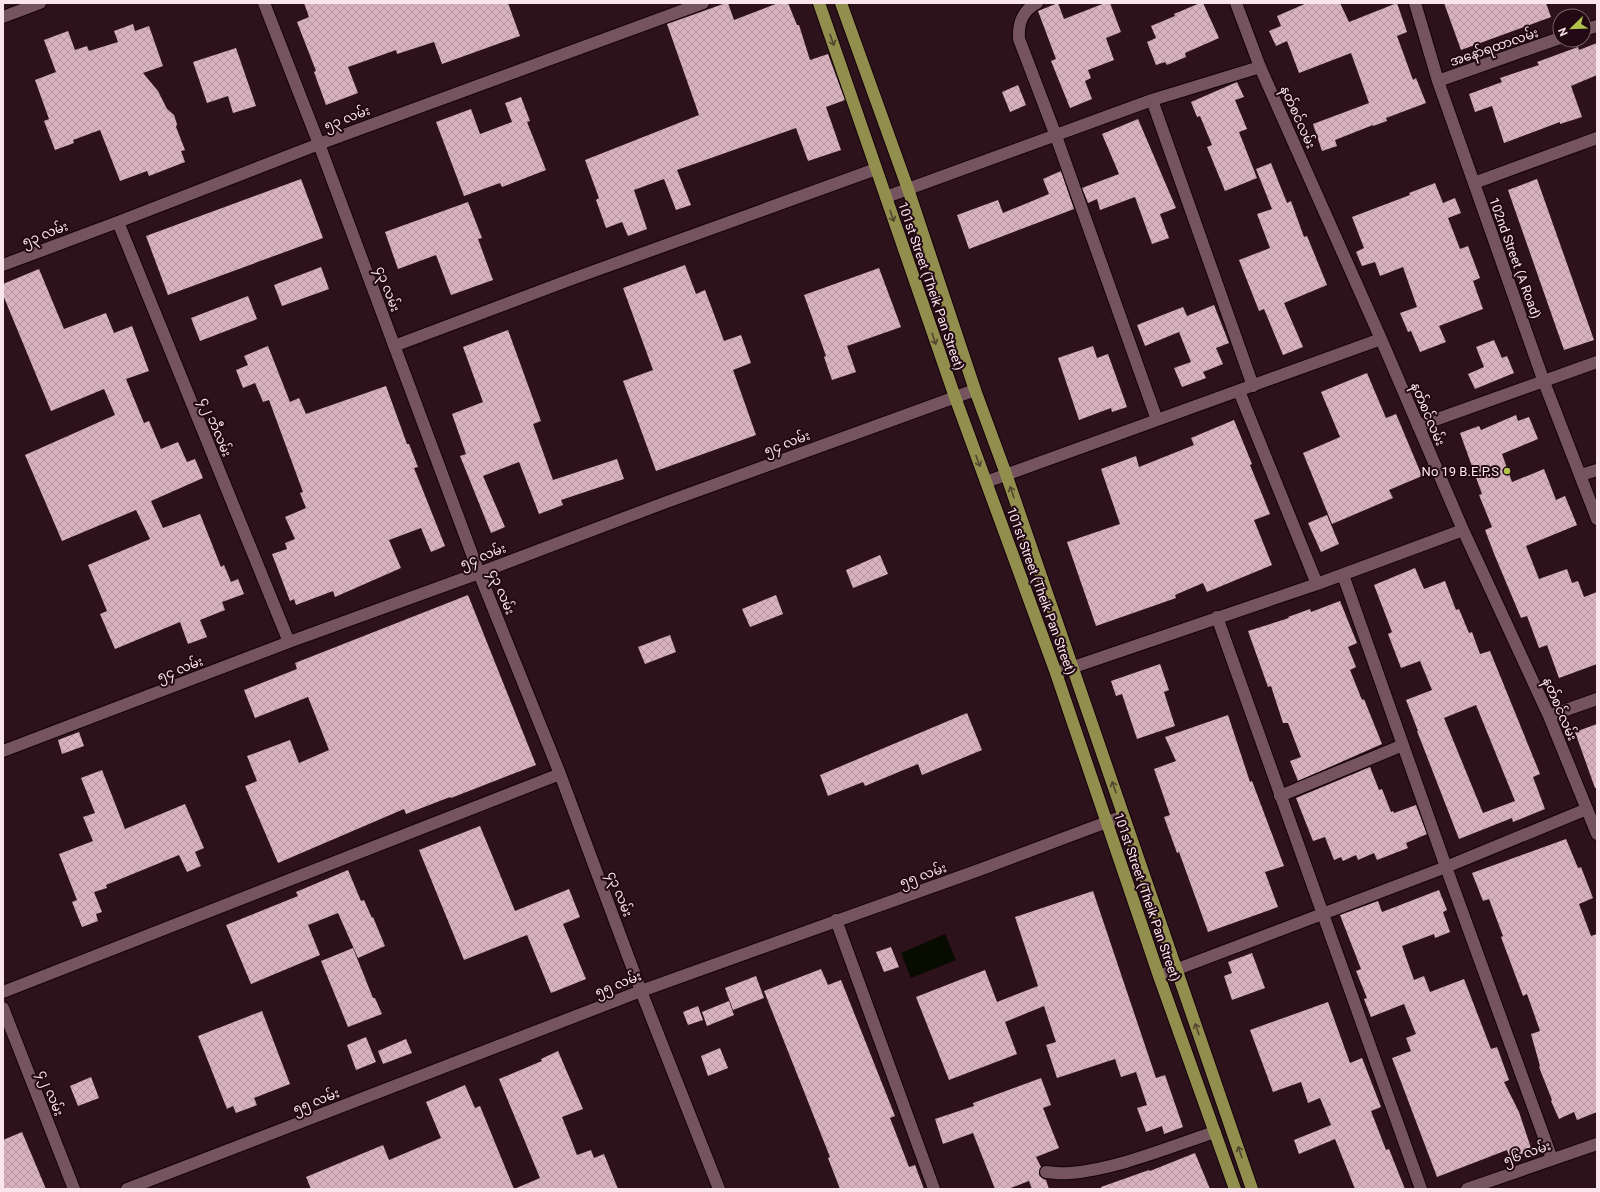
<svg xmlns="http://www.w3.org/2000/svg" width="1600" height="1192" viewBox="0 0 1600 1192" font-family="Roboto,'Noto Sans Myanmar',sans-serif">
	<defs>
		<pattern id="building-cross-hatch" width="8" height="8" patternUnits="userSpaceOnUse"><rect width="8" height="8" fill="#d7b1bd"/><path d="M0 0l8 8M0 8l8-8" fill="none" stroke="#b4969f"/></pattern>
	</defs>
	<rect width="100%" height="100%" fill="#2d121c"/>
	<!-- water -->
	<path fill="#080b00" d="M945,934L956,960L911,978L901,953Z"/>
	<!-- building -->
	<path fill="url(#building-cross-hatch)" fill-rule="evenodd" d="M304,3H508L520,36L442,64L434,42L397,54L396,50L348,67L358,93L326,105L314,72L316,71L297,22L309,17Z
		M726,3H728L734,20L778,3H788L797,25H799L810,60L828,54L845,100L826,107L841,150L808,161L796,128L677,170L691,205L676,210L664,179L634,190L647,229L628,236L622,222L606,228L596,200L599,198L585,160L699,115L667,24Z
		M1058,3L1064,19L1105,3H1110L1121,32L1106,38L1114,60L1088,70L1091,78L1085,81L1092,99L1070,108L1051,61L1056,59L1038,11Z
		M1200,3H1203L1219,38L1185,53L1186,57L1167,65L1165,62L1156,65L1147,42L1156,38L1151,26L1175,16L1174,14Z
		M1307,3H1340L1349,22L1397,3L1407,32L1397,36L1413,80L1416,78L1426,103L1386,118L1387,121L1373,126V125L1335,140L1337,146L1322,151L1313,124L1369,103L1351,53L1299,73L1287,41L1276,46L1269,31L1281,26L1277,16Z
		M1444,3H1546L1551,17L1461,50Z
		M133,24L135,31L149,26L163,66L143,73L158,91L167,109L174,115L177,124L176,127L185,150L181,151L185,162L149,176L147,171L120,181L100,130L73,140L74,143L55,150L44,121L49,119L35,80L56,72L44,40L68,31L75,50L87,46L89,51L118,42L114,31Z
		M1597,43V75L1571,86L1582,117L1560,124V122L1504,143L1492,106L1475,112L1469,94L1502,82L1500,78L1539,65L1537,62L1578,47L1579,50Z
		M236,48L256,106L233,113L228,96L207,103L193,62Z
		M1237,82L1244,97L1235,100L1247,129L1239,132L1257,178L1225,191L1207,147L1212,145L1200,116L1197,117L1191,102Z
		M1018,85L1026,105L1010,112L1002,92Z
		M521,97L530,121L527,122L546,170L502,187L500,183L464,196L436,122L471,109L480,134L512,122L505,103Z
		M1138,119L1176,208L1160,214L1169,238L1152,244L1135,197L1100,210L1097,199L1088,203L1082,188L1119,174L1102,134Z
		M1271,163L1287,203L1291,201L1304,237L1307,236L1327,285L1284,303L1303,347L1283,355L1264,309L1259,311L1239,260L1270,248L1257,214L1272,209L1256,169Z
		M1061,171L1074,209L969,249L957,215L998,200L1003,213L1049,194L1043,179Z
		M301,179L323,238L168,295L146,236Z
		M1537,179L1594,340L1564,350L1508,190Z
		M1435,183L1443,203L1455,198L1461,213L1448,218L1460,249L1468,246L1480,278L1473,281L1483,309L1439,326L1446,342L1420,352L1411,331L1408,332L1400,313L1417,307L1403,267L1380,276L1375,262L1362,266L1356,252L1364,248L1352,217L1410,195L1409,193Z
		M468,202L482,238L478,239L493,280L451,295L436,255L398,269L385,232Z
		M685,265L696,294L705,290L724,341L741,335L751,363L733,370L756,435L656,471L623,381L653,370L623,288Z
		M321,267L329,289L282,306L274,285Z
		M879,268L901,327L847,346L856,372L832,380L824,357L826,356L804,295Z
		M39,269L64,329L106,313L114,333L132,326L149,371L126,379L144,423L149,421L161,449L178,442L187,462L195,459L203,478L151,501L163,528L200,514L221,567L224,565L231,582L238,579L244,594L222,602L225,610L200,620L207,637L188,644L180,622L115,649L100,614L107,611L88,565L150,539L136,510L62,541L25,455L115,415L104,389L51,411L3,295V284Z
		M248,296L257,319L200,341L191,318Z
		M1214,305L1229,343L1216,348L1223,364L1203,372L1206,378L1182,387L1174,368L1191,362L1179,332L1145,346L1137,325L1183,307L1187,316Z
		M508,330L541,421L533,424L553,480L617,459L624,479L561,500L563,505L539,514L519,462L483,476L505,527L491,533L460,456L466,454L452,414L483,402L463,347Z
		M1494,340L1502,358L1507,356L1514,373L1475,389L1468,374L1484,367L1476,347Z
		M268,346L290,402L299,398L306,414L386,386L407,444H409L418,467L414,468L445,546L431,552L421,528L389,540L401,568L335,597L333,591L296,605L294,599L290,601L272,554L287,549L285,543L295,539L285,517L306,508L300,493L303,492L269,400L263,402L255,383L243,388L236,370L248,365L244,356Z
		M1093,346L1097,358L1108,354L1127,407L1112,412L1111,408L1079,420L1058,358Z
		M1367,373L1386,418L1396,414L1422,476L1389,490L1393,498L1332,524L1303,453L1340,437L1321,392Z
		M1516,415L1518,421L1529,417L1538,439L1502,454L1512,482L1544,469L1556,500L1565,496L1577,525L1526,546L1539,579L1567,569L1572,583L1578,581L1584,597L1597,592V664L1559,678L1547,645L1539,648L1527,616L1521,618L1495,556L1485,530L1492,527L1479,495L1482,494L1460,433L1479,426L1481,430Z
		M1234,420L1252,464L1250,465L1270,514L1254,520L1272,565L1207,592L1203,583L1175,595L1176,598L1096,626L1067,542L1120,524L1101,469L1136,456L1139,467L1194,445L1191,438Z
		M1327,515L1339,544L1321,552L1308,523Z
		M880,555L888,574L853,588L846,570Z
		M1415,568L1424,589L1445,581L1456,610L1459,609L1469,633L1472,632L1480,654L1490,651L1540,774L1533,777L1545,809L1513,822L1512,818L1459,839L1417,731H1418L1406,700L1432,690L1420,661L1401,668L1388,634L1392,632L1374,585ZM1476,705L1515,801L1483,813L1444,718Z
		M468,595L536,765L451,798L450,797L406,814L404,809L278,863L245,786L257,781L247,756L290,740L299,763L329,750L308,697L255,718L244,690L297,669L295,663Z
		M776,595L783,614L750,627L742,609Z
		M1340,601L1357,643L1348,647L1356,667L1350,670L1362,700L1364,699L1382,744L1298,781L1290,761L1301,757L1288,723H1283L1271,686L1268,687L1248,631L1289,618L1288,617L1310,609L1311,612Z
		M670,635L676,652L645,664L638,647Z
		M1160,664L1169,690L1164,692L1175,726L1137,739L1122,694L1116,696L1111,681Z
		M967,713L982,750L922,775L918,764L865,786L863,782L828,796L820,775Z
		M1228,715L1250,782L1252,781L1284,866L1265,872L1278,907L1208,932L1179,852L1177,853L1164,817L1170,815L1154,769L1176,761L1165,737Z
		M1597,724V788H1595L1575,732Z
		M79,732L84,746L62,754L58,740Z
		M1370,767L1379,790L1382,789L1391,812L1393,811L1394,813L1416,805L1427,834L1406,843L1408,848L1377,860L1374,853L1358,860L1356,855L1343,861L1341,857L1334,860L1325,837L1313,841L1296,798Z
		M102,770L125,829L185,804L204,848L195,852L201,866L187,872L179,855L106,885L107,888L94,892L102,912L96,914L98,921L82,927L72,902L77,900L59,854L93,841L83,817L95,813L81,778Z
		M480,826L515,911L569,889L580,917L563,924L586,979L551,993L527,935L464,960L419,850Z
		M1566,839L1578,868L1581,867L1593,898L1579,904L1591,936L1597,934V1112L1577,1120L1574,1112L1559,1119L1551,1101L1552,1100L1539,1067L1540,1066L1531,1034L1540,1031L1527,994L1523,996L1501,937L1503,936L1489,899L1483,901L1472,873Z
		M348,870L361,901L364,900L372,918L373,917L385,946L358,958L338,913L308,925L320,955L251,984L226,925L298,896L296,892Z
		M1439,890L1447,910L1443,912L1450,932L1435,938L1434,934L1402,946L1414,980L1424,976L1430,992L1464,979L1491,1049L1497,1047L1509,1080L1504,1082L1519,1112L1532,1151L1510,1158L1507,1150L1437,1177L1392,1058L1411,1051L1406,1038L1416,1034L1404,1004L1371,1017L1364,999L1367,998L1356,971L1361,969L1340,915L1378,901L1382,912Z
		M1093,891L1156,1078L1165,1075L1183,1127L1164,1134L1162,1126L1146,1132L1137,1108L1147,1105L1136,1072L1121,1077L1115,1059L1057,1078L1046,1045L1056,1042L1044,1006L1005,1022L1017,1054L949,1080L916,997L985,970L997,1002L1038,986L1015,917Z
		M891,947L899,967L884,972L876,952Z
		M353,948L373,998H375L382,1014L348,1027L321,961Z
		M1252,953L1265,988L1232,1000L1224,976L1232,973L1228,962Z
		M821,969L828,985L841,980L895,1116L890,1118L909,1167L915,1165L924,1189H840L828,1158L830,1157L764,991Z
		M756,976L764,998L733,1010L725,988Z
		M729,1001L734,1015L707,1026L702,1012Z
		M1328,1002L1350,1063L1362,1058L1381,1107L1371,1111L1386,1150L1389,1149L1405,1189H1355L1335,1139L1299,1154L1294,1140L1331,1125L1320,1098L1308,1103L1301,1082L1273,1092L1250,1030Z
		M698,1006L703,1020L688,1025L683,1012Z
		M262,1011L290,1084L254,1098L257,1105L236,1113L233,1106L227,1109L198,1036Z
		M366,1037L376,1062L356,1070L347,1045Z
		M406,1039L412,1053L383,1064L378,1051Z
		M720,1048L728,1068L708,1076L701,1056Z
		M558,1051L583,1109L562,1117L577,1155L591,1150L594,1158L604,1154L618,1189H311L306,1177L383,1145L389,1160L441,1138L426,1102L465,1085L475,1108L480,1106L514,1189L540,1178L499,1079L542,1061L541,1059Z
		M91,1077L99,1098L78,1106L70,1086Z
		M1041,1078L1051,1105L1043,1108L1059,1148L1036,1157L1041,1167L1039,1175L1042,1178L1046,1180L1049,1189H1032L1029,1181L1008,1189H995L973,1133L943,1144L935,1119L974,1106L973,1103Z
		M22,1132L46,1189H3V1140Z
		M1195,1153L1210,1189H1102L1101,1187L1149,1170L1150,1171Z"/>
	<g fill="none" stroke-linecap="round" stroke-linejoin="round">
		<defs>
			<path id="street" d="M264,3L319,144L479,573L560,774L641,991L719,1189
				M1037,3C1022,11 1018,23 1019,39L1056,136L1157,420
				M1236,3L1260,67L1381,339L1463,530L1549,716L1597,834
				M1415,3L1438,81L1544,382L1597,519
				M3,17L40,3
				M1584,30L1597,26
				M1438,81L1560,38
				M1152,100L1253,386
				M1474,183L1597,138
				M886,197L1152,100L1260,67
				M118,222L289,642
				M3,265L118,222L319,144L703,3
				M394,346L572,279L876,169
				M1239,391L1317,584
				M1418,426L1597,362
				M1581,475L1597,470
				M986,482L1381,339
				M1343,575L1446,867L1552,1159
				M1217,617L1421,1189
				M1056,673L1317,584L1463,530
				M1549,716L1597,699
				M3,751L289,642L479,573L664,503L975,390
				M1280,796L1403,745
				M836,920L934,1189
				M1159,976L1446,867L1587,809
				M3,992L560,774
				M3,1008L74,1189
				M1046,1172C1054,1173 1062,1174 1070,1173C1118,1169 1169,1147 1215,1132"/>
			<path id="secondary" d="M127,1189L641,991L979,870L1123,816
				M1467,1189L1597,1144"/>
			<path id="primary" d="M819,3L955,397L1056,673L1159,976L1235,1189
				M841,3L908,189L975,390L1006,474L1252,1189"/>
		</defs>
		<!-- street casing -->
		<use href="#street" stroke="#130107" stroke-width="14"/>
		<!-- secondary casing -->
		<use href="#secondary" stroke="#130107" stroke-width="14"/>
		<!-- primary casing -->
		<use href="#primary" stroke="#130107" stroke-width="14"/>
		<!-- street -->
		<use href="#street" stroke="#75545f" stroke-width="12"/>
		<!-- secondary -->
		<use href="#secondary" stroke="#75545f" stroke-width="12"/>
		<!-- primary -->
		<use href="#primary" stroke="#928f4e" stroke-width="12"/>
	</g>
	<!-- one-way arrows -->
	<defs><path id="oneway-shaft" d="M-6 0H5M1.5-3L5.5 0L1.5 3" fill="none" stroke-width="1.6" stroke-linecap="round" stroke-linejoin="round"/></defs>
	<g stroke="#54452e">
		<use href="#oneway-shaft" transform="translate(832 40) rotate(71)"/>
		<use href="#oneway-shaft" transform="translate(892 216) rotate(71)"/>
		<use href="#oneway-shaft" transform="translate(934 339) rotate(71)"/>
		<use href="#oneway-shaft" transform="translate(978 461) rotate(70)"/>
		<use href="#oneway-shaft" transform="translate(1012 492) rotate(-109)"/>
		<use href="#oneway-shaft" transform="translate(1114 787) rotate(-109)"/>
		<use href="#oneway-shaft" transform="translate(1197 1029) rotate(-109)"/>
		<use href="#oneway-shaft" transform="translate(1240 1152) rotate(-109)"/>
	</g>
	<!-- markers -->
	<circle fill="#b2c34c" stroke="#220913" stroke-width="1.5" cx="1507" cy="471" r="4"/>
	<g text-anchor="middle" dominant-baseline="central" stroke-width="4" stroke-linejoin="round" paint-order="stroke">
		<!-- street labels -->
		<g font-size="13" fill="#f9e5eb" stroke="#220913">
			<text transform="translate(1494 47) rotate(-19)">အနော်ရထာလမ်း</text>
			<text transform="translate(1298 117) rotate(66)">နတ်စင်လမ်း</text>
			<text transform="translate(347 118) rotate(-20)">၅၃ လမ်း</text>
			<text transform="translate(45 234) rotate(-21)">၅၃ လမ်း</text>
			<text transform="translate(1515 258) rotate(70)">102nd Street (A Road)</text>
			<text transform="translate(931 286) rotate(71)">101st Street (Theik Pan Street)</text>
			<text transform="translate(388 289) rotate(70)">၄၃ လမ်း</text>
			<text transform="translate(1428 414) rotate(67)">နတ်စင်လမ်း</text>
			<text transform="translate(216 427) rotate(68)">၄၂ ဘီလမ်း</text>
			<text transform="translate(787 443) rotate(-20)">၅၄ လမ်း</text>
			<text transform="translate(483 556) rotate(-21)">၅၄ လမ်း</text>
			<text transform="translate(1041 591) rotate(70)">101st Street (Theik Pan Street)</text>
			<text transform="translate(502 592) rotate(68)">၄၃ လမ်း</text>
			<text transform="translate(180 669) rotate(-21)">၅၄ လမ်း</text>
			<text transform="translate(1560 709) rotate(67)">နတ်စင်လမ်း</text>
			<text transform="translate(923 875) rotate(-19)">၅၅ လမ်း</text>
			<text transform="translate(620 894) rotate(69)">၄၃ လမ်း</text>
			<text transform="translate(1147 897) rotate(71)">101st Street (Theik Pan Street)</text>
			<text transform="translate(618 984) rotate(-21)">၅၅ လမ်း</text>
			<text transform="translate(51 1093) rotate(69)">၄၂ လမ်း</text>
			<text transform="translate(316 1101) rotate(-21)">၅၅ လမ်း</text>
			<text transform="translate(1527 1153) rotate(-19)">၅၆ လမ်း</text>
		</g>
		<!-- poi labels -->
		<g font-size="13" fill="#f9e5eb" stroke="#220913" text-anchor="end">
			<text x="1499" y="471">No 19 B.E.P.S</text>
		</g>
	</g>
	<!-- border -->
	<rect width="1600" height="1192" fill="none" stroke="#f9e5eb" stroke-width="8"/>
	<!-- north arrow -->
	<g transform="translate(1572 28) rotate(247)"><circle r="19" fill="#220913" stroke="#786169"/>
	<path d="M0-3L7 15L0 10L-7 15Z" fill="#b2c34c"/>
	<text y="-6" font-size="11" font-weight="bold" text-anchor="middle" fill="#f9e5eb">N</text>
	</g>
</svg>
